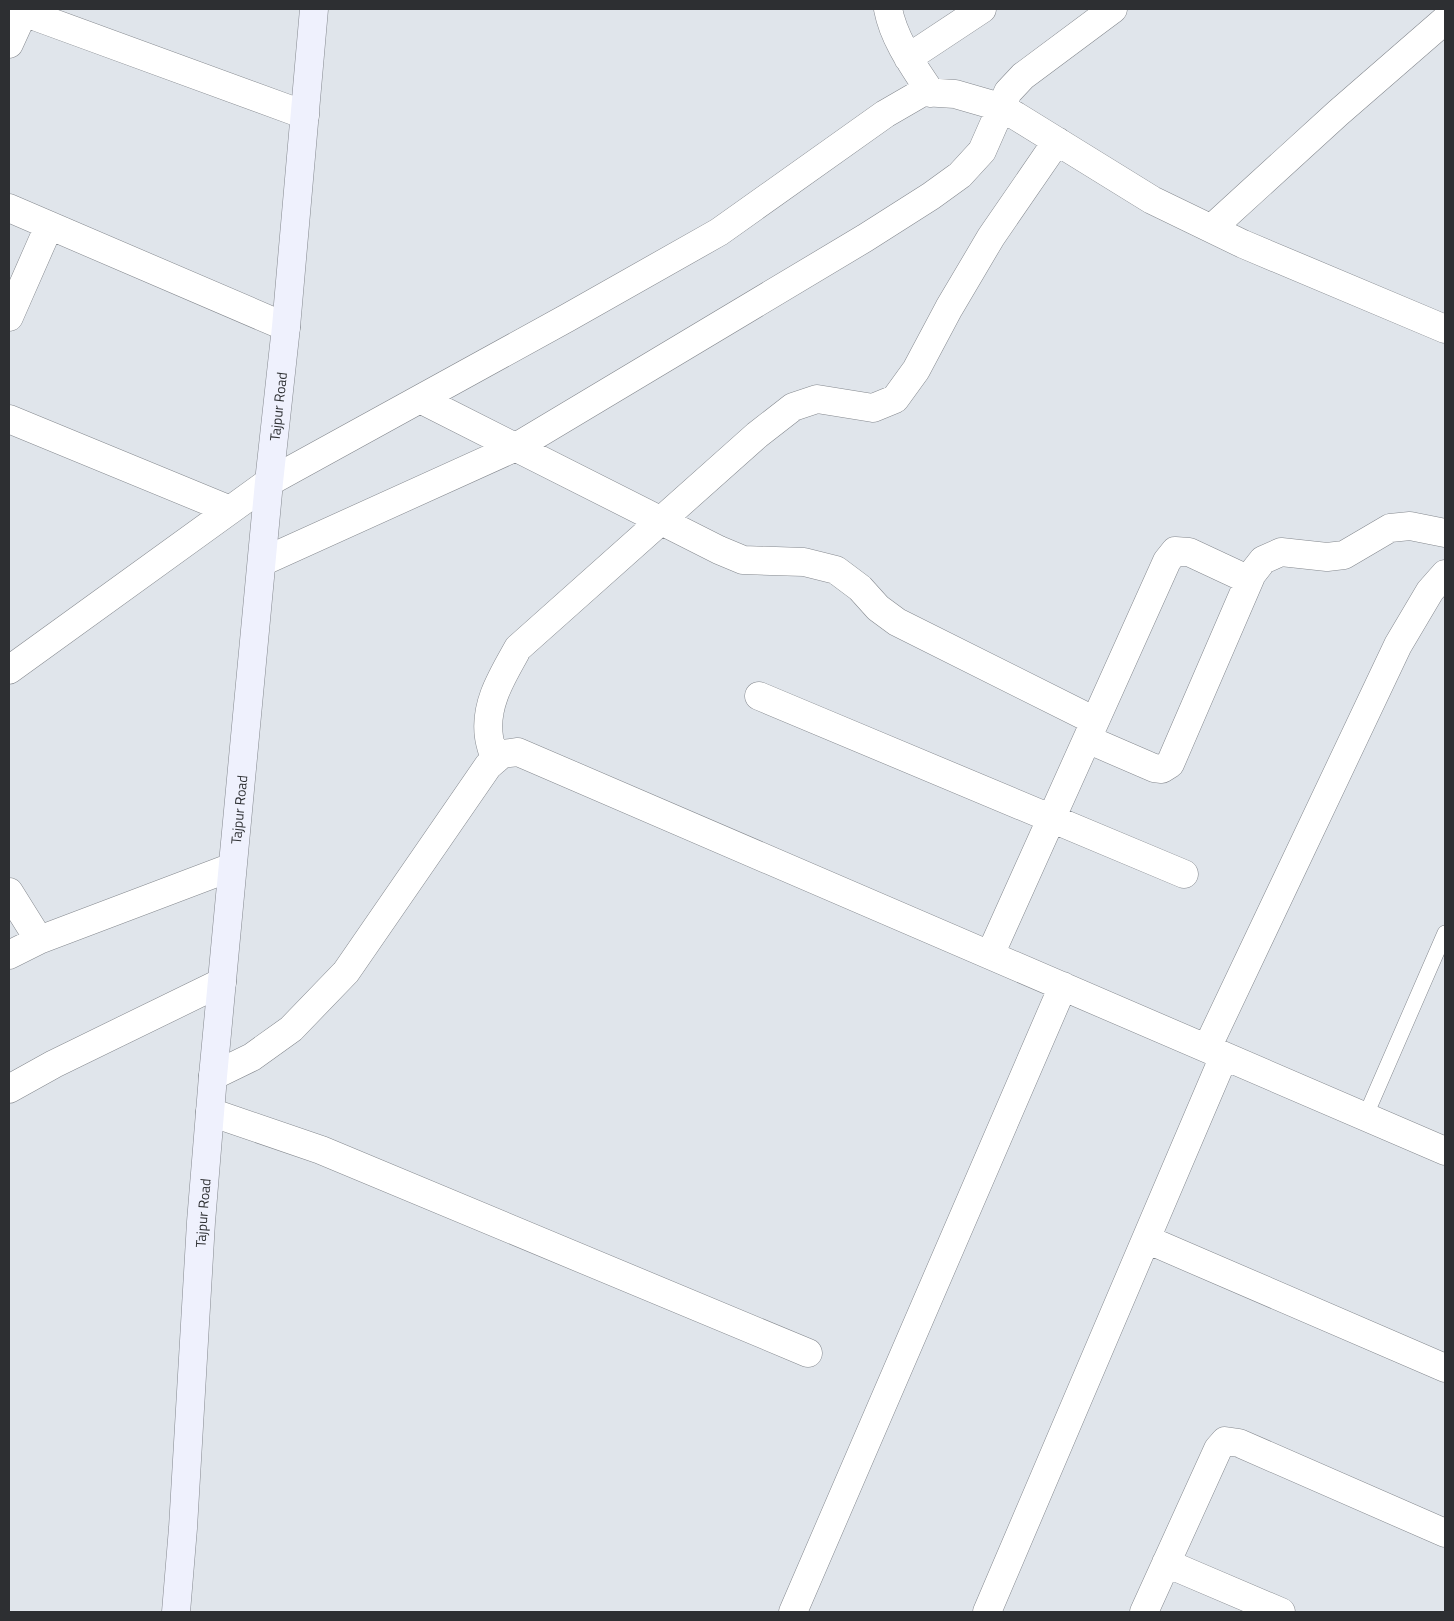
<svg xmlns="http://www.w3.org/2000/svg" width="1454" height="1621" viewBox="0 0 1454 1621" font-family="'Titillium Web',sans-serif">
	<rect width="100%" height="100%" fill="#e0e5eb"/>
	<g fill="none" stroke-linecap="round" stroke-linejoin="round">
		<defs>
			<path id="service" d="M1365,1117L1445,933"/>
			<path id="minor" d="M888,9C894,40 914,67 931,93
				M23,12L305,115
				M9,44L25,9
				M908,58L982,9
				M9,208L286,327
				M1212,228L1338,113L1445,20
				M9,317L49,226
				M420,399L719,550L743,560L804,562L836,570L860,588L878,608L897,622L1095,721
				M9,419L230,510
				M262,562L516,447L865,238L931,196L960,175L982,151L1008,92L1023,76L1113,9
				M9,670L269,482L567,318L719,232L885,114L923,92L955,94L1000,107L1016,116L1152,200L1243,244L1445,329
				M759,696L1184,874
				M1087,739L1154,768L1162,769L1170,764L1252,574L1263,560L1281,552L1327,557L1344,555L1390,528L1410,526L1445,533
				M495,760C493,752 490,745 489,737C484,704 503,675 518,648L757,435L793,407L817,399L873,408L895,399L916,370L949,308L991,237L1057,141
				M9,892L39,940
				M9,955L39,940L232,867
				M990,955L1167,561L1175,551L1189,552L1249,580
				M1207,1048L1398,645L1430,591L1445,574
				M213,1076L252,1057L291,1029L346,972L488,766L502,754L518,752L1445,1151
				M9,1089L54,1064L222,982
				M210,1112L321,1150L808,1353
				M1146,1239L1445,1368
				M1166,1563L1281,1612
				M793,1612L1063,986
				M987,1612L1224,1056
				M1144,1612L1218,1449L1225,1441L1239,1443L1445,1533"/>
			<g id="secondary">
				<path id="s1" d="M176,1612L183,1528L201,1222L213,1076L269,482L286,327L314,9"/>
			</g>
		</defs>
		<!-- service casing -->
		<use href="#service" stroke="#84888e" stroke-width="16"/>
		<!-- minor casing -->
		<use href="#minor" stroke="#84888e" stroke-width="29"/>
		<!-- secondary casing -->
		<use href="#secondary" stroke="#84888e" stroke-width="29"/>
		<!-- service -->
		<use href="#service" stroke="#fff" stroke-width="15"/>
		<!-- minor -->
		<use href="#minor" stroke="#fff" stroke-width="28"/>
		<!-- secondary -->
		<use href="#secondary" stroke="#eff1fd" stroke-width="28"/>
	</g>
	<g text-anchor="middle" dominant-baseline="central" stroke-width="5" stroke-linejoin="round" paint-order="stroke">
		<!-- street labels -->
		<g font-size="14" fill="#2d2f32" stroke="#e0e5eb">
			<text stroke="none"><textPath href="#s1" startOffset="1210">Tajpur Road</textPath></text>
			<text stroke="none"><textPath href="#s1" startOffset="805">Tajpur Road</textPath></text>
			<text stroke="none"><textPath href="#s1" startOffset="400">Tajpur Road</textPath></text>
		</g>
	</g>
	<!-- border -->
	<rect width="1454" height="1621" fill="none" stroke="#2d2f32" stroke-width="20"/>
</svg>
